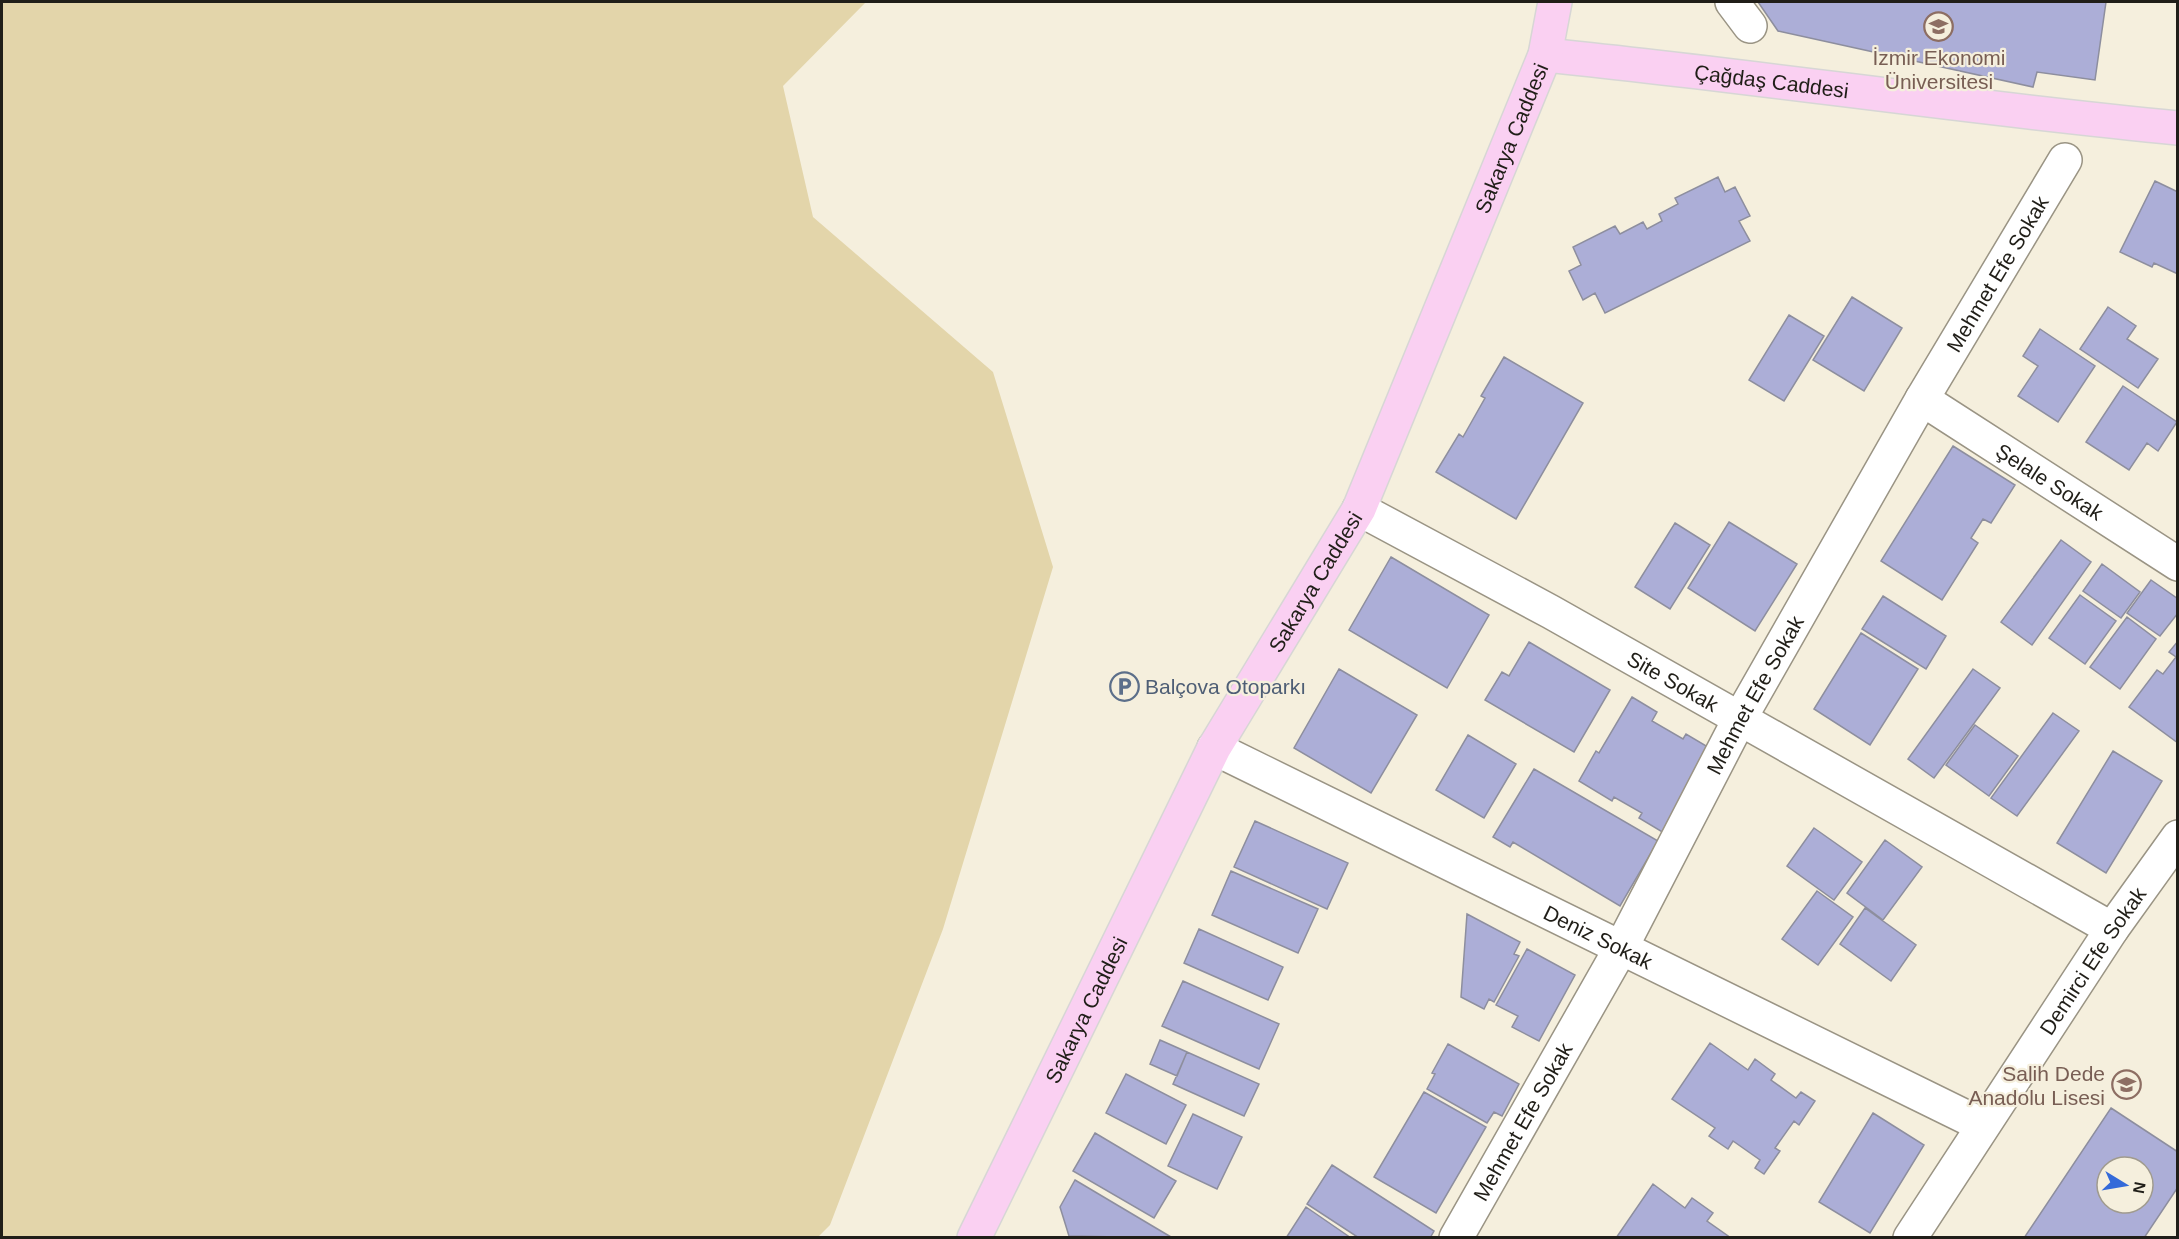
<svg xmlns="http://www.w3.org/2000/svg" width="2179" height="1239" viewBox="0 0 2179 1239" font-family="Arial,sans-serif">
	<rect width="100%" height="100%" fill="#f5efdd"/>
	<!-- green -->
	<path fill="#e3d5aa" d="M2,2H866L783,86L813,217L993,372L1053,567L943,929L830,1225L818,1237H2Z"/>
	<!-- building -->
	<path fill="#acaed7" stroke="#8d8e9e" stroke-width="1.5" fill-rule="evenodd" d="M1758,2H2106L2095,80L2037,72L2033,87L1778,31Z
		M1718,177L1725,192L1735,187L1750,216L1739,221L1750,241L1605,313L1595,293L1583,300L1569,271L1581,265L1573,247L1615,226L1620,234L1643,222L1647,229L1662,221L1659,214L1678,204L1675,198Z
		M2155,181L2178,192V274L2154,263L2152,267L2120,252Z
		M1852,297L1902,328L1864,391L1813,360Z
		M2108,307L2136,326L2127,339L2158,359L2138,388L2080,349Z
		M1789,315L1824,336L1784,401L1749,380Z
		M2040,329L2095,366L2058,422L2018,396L2038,366L2023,356Z
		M1504,357L1583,403L1516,519L1436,472L1459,434L1463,437L1485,398L1481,396Z
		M2123,386L2177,422L2158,451L2147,443L2129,470L2086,442Z
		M1953,446L2015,485L1991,523L1983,519L1971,538L1978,543L1942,600L1881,561Z
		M1729,522L1797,564L1755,631L1688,588Z
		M1675,523L1710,545L1670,609L1635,587Z
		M2061,540L2091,562L2032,645L2001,622Z
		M1391,557L1489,615L1447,688L1349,630Z
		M2102,564L2140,592L2121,618L2083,591Z
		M2151,580L2178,599V613L2160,636L2127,613Z
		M2080,595L2116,621L2085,664L2049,638Z
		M1883,596L1946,636L1926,669L1862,629Z
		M2127,617L2156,639L2120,689L2090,667Z
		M1861,633L1918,669L1870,745L1814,709Z
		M2178,641V743L2129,707L2157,670L2163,674L2176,657L2169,652Z
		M1529,642L1610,690L1574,752L1485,700L1502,672L1509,676Z
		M1339,669L1417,715L1371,793L1294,748Z
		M1973,669L2000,688L1934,778L1908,759Z
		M1632,697L1657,712L1652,721L1683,739L1686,734L1713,750L1664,833L1639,818L1642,813L1614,797L1612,801L1579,781L1596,751L1599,753Z
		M2053,713L2079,731L2017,816L1991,798Z
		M1975,725L2018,756L1989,796L1946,765Z
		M1468,735L1516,764L1484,818L1436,790Z
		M2113,751L2162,781L2106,873L2057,843Z
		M1534,769L1658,841L1620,906L1513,842L1510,847L1493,837Z
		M1255,821L1348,863L1327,909L1234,867Z
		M1814,828L1862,862L1834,900L1787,866Z
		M1885,840L1922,867L1883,920L1847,893Z
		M1231,871L1318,909L1298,953L1212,915Z
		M1817,891L1853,917L1818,965L1782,939Z
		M1865,908L1916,945L1891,981L1840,944Z
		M1467,914L1520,942L1514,954L1519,956L1494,1002L1489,999L1484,1009L1461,997Z
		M1199,929L1283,967L1268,1000L1184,963Z
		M1527,949L1575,975L1539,1041L1512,1027L1518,1016L1496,1005Z
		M1183,981L1279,1024L1259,1069L1162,1026Z
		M1160,1040L1187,1052L1177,1076L1150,1064Z
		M1710,1043L1748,1070L1755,1059L1775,1074L1771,1080L1796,1098L1801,1092L1815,1101L1799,1125L1794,1121L1775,1148L1780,1151L1764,1174L1755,1168L1760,1160L1733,1141L1728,1149L1709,1136L1715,1128L1672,1099Z
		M1448,1044L1519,1084L1502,1116L1494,1112L1487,1123L1427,1089L1435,1074L1432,1073Z
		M1187,1052L1259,1084L1244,1116L1173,1084Z
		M1126,1074L1186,1105L1166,1144L1106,1113Z
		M1424,1092L1486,1127L1436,1213L1374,1177Z
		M2111,1108L2178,1152V1187L2144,1238H2024ZM2107,1167H2143V1203H2107Z
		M1873,1113L1924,1145L1870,1233L1819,1202Z
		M1193,1114L1242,1137L1217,1189L1168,1166Z
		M1095,1133L1176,1181L1154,1218L1073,1171Z
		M1332,1165L1434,1231L1430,1238H1359L1307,1204Z
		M1075,1180L1171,1237L1170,1238L1069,1236L1060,1207Z
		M1653,1184L1685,1208L1692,1198L1713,1213L1707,1221L1731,1238H1616Z
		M1306,1207L1351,1238H1286Z"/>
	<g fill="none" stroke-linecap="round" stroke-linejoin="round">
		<defs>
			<g id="minor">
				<path d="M1732,2L1750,26"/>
				<path id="s1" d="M1922,399L2178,564"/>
				<path id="s2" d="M1359,509L1551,612L2112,929"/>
				<path id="s3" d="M1214,748L1982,1125"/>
				<path id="s4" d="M1456,1238L1621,948L1739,720L1922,399L2065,160"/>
				<path id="s5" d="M1910,1238L2112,929L2178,837"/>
			</g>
			<g id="major">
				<path id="s6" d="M1545,55C1756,76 1966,108 2178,128"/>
				<path id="s7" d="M974,1238L1214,748L1359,509L1545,55L1555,2"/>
			</g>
		</defs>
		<!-- minor casing -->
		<use href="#minor" stroke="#9a9484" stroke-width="36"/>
		<!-- major casing -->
		<use href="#major" stroke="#d7d6d5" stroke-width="36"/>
		<!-- minor -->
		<use href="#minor" stroke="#fff" stroke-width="33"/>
		<!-- major -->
		<use href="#major" stroke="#fad0f2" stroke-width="33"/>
	</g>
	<!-- icons -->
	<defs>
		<symbol id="university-ring" viewBox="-11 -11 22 22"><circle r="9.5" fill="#f5efdd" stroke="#8d6e63" stroke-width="1.5"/><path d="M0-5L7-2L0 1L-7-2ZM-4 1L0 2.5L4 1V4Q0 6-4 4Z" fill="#8d6e63"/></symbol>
		<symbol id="parking-ring" viewBox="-11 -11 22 22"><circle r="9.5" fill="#f5efdd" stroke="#5c6f8a" stroke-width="1.5"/><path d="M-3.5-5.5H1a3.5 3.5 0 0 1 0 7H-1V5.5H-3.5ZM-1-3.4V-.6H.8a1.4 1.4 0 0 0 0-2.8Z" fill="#5c6f8a"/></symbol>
		<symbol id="school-ring" viewBox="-11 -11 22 22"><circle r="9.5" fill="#f5efdd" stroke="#8d6e63" stroke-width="1.5"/><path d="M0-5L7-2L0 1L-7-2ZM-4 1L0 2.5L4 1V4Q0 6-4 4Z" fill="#8d6e63"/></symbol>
	</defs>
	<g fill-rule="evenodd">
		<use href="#university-ring" x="1922" y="10" width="33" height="33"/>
		<use href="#parking-ring" x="1108" y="670" width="33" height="33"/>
		<use href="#school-ring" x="2110" y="1068" width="33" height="33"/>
	</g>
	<g text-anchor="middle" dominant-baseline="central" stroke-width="4.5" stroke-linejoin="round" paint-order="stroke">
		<!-- education labels -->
		<g font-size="21" fill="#785e54" stroke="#f5efdd">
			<text x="1939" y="57">İzmir Ekonomi<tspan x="1939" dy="24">Üniversitesi</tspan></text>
			<text x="2105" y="1073" text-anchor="end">Salih Dede<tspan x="2105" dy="24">Anadolu Lisesi</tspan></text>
		</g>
		<!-- street labels -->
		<g font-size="21" fill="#201e18" stroke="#f5efdd">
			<text stroke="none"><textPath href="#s6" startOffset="228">Çağdaş Caddesi</textPath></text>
			<text stroke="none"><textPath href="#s7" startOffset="1226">Sakarya Caddesi</textPath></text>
			<text stroke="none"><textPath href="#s4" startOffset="1106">Mehmet Efe Sokak</textPath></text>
			<text stroke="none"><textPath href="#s1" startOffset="152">Şelale Sokak</textPath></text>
			<text stroke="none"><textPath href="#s7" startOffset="740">Sakarya Caddesi</textPath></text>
			<text stroke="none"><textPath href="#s2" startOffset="358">Site Sokak</textPath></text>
			<text stroke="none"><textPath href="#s4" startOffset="620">Mehmet Efe Sokak</textPath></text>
			<text stroke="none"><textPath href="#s3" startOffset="428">Deniz Sokak</textPath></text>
			<text stroke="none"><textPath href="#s5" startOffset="332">Demirci Efe Sokak</textPath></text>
			<text stroke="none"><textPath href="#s7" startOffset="254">Sakarya Caddesi</textPath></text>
			<text stroke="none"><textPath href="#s4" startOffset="134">Mehmet Efe Sokak</textPath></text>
		</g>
		<!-- service labels -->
		<g font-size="21" fill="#4e5e75" stroke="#f5efdd" text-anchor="start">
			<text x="1145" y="686">Balçova Otoparkı</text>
		</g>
	</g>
	<!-- border -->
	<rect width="2179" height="1239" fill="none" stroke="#201e18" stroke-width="6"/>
	<!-- north arrow -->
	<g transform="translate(2125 1185) rotate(101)"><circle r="28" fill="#f5efdd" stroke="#a09b8e" stroke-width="1.5"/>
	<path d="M0-4.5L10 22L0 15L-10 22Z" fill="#346ad9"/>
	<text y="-9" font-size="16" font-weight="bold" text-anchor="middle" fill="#201e18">N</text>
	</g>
</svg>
